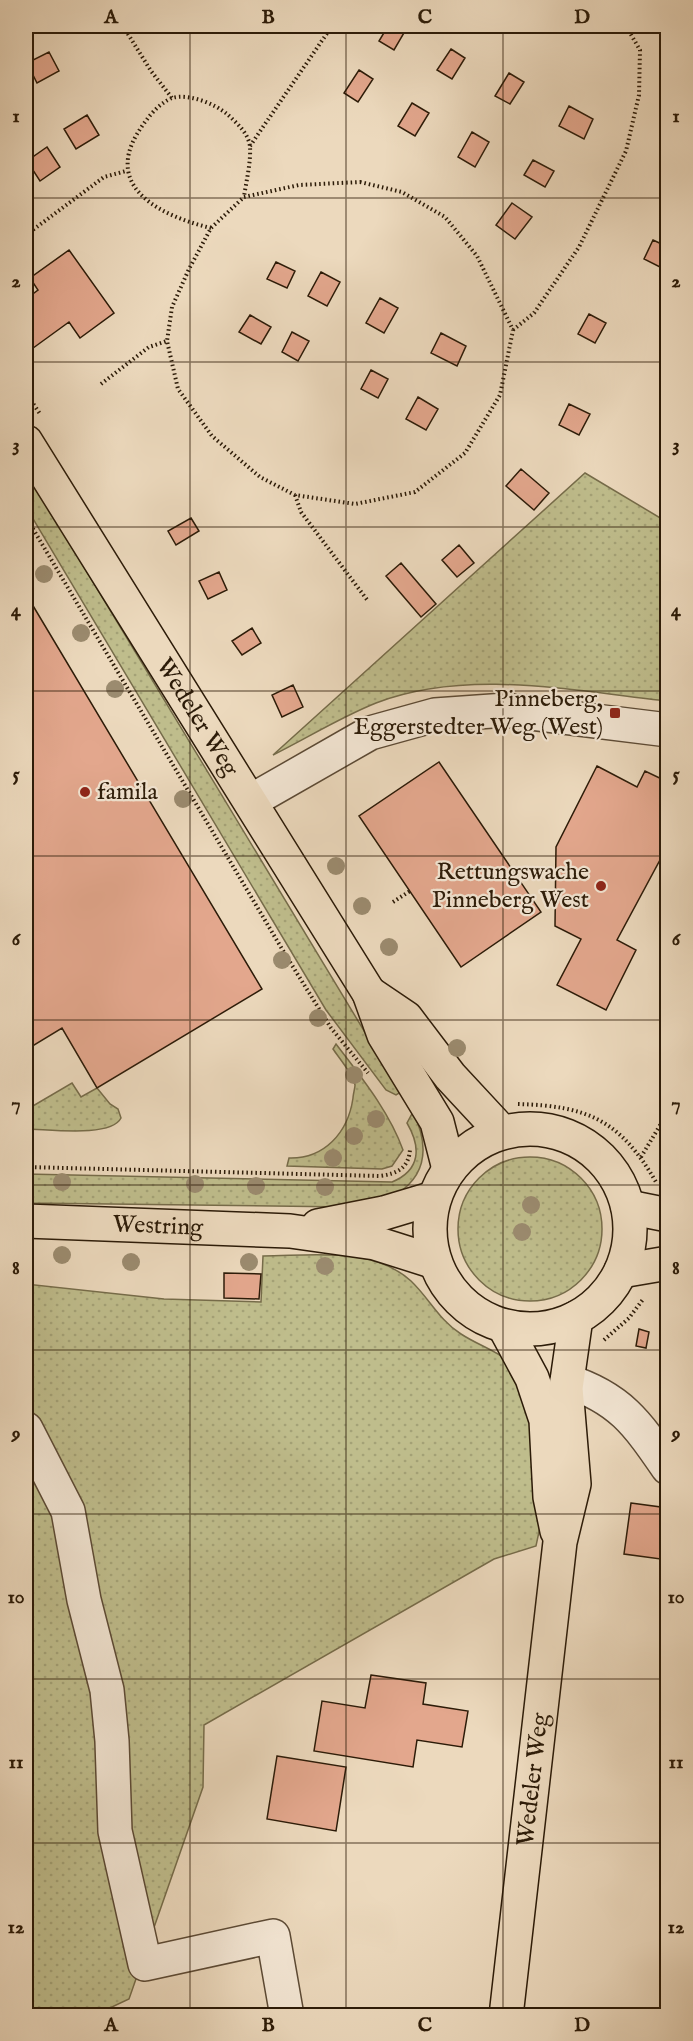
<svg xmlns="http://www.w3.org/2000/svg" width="693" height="2041" viewBox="0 0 693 2041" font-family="'IM FELL English',serif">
	<defs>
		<pattern id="grass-dots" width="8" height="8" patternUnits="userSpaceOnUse" patternTransform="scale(1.5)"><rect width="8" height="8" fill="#bfbd8c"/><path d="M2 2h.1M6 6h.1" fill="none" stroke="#a4a277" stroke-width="1.8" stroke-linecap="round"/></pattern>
	</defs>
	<rect width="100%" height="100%" fill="#ecd9bd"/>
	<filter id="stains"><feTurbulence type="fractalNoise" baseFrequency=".00333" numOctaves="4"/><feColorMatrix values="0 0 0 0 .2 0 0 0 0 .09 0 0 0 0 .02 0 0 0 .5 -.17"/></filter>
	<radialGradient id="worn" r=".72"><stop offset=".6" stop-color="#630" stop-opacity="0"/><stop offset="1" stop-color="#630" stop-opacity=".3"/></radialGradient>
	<!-- grass -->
	<path fill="url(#grass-dots)" stroke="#766c4a" stroke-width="1.5" d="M26,471L401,1092L396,1095L386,1090L326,1010L26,507Z
		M585,473L667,522V701C574,691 467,668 376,703C341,717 307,738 273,755Z
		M336,1044C361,1077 389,1111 403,1150L392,1166L382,1169L287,1166L289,1158C324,1159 348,1133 353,1098C353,1095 355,1088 355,1085C353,1074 339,1058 333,1049Z
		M72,1083L81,1097L97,1088L110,1104L118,1109L121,1118C111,1138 47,1129 26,1129V1110Z
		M413,1112C428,1143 429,1173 397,1194C385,1202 362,1204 348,1207L26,1203V1174L392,1182C421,1170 421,1147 407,1123Z
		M458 1229a72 72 0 1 1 144 0a72 72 0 1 1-144 0Z
		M263,1256C311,1256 373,1246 411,1281C429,1298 439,1320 461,1334C487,1351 512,1353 527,1386C531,1396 529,1412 530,1422C533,1457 536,1492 540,1527L536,1546L494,1559L204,1725L203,1787L129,1999L95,2015L26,2016V1284L164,1299L261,1302Z"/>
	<!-- building -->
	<path fill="#e3a78d" stroke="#2c1b08" stroke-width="1.5" d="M388,26H408L394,50L379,41Z
		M451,49L465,58L452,79L437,70Z
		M49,52L59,71L37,83L27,63Z
		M359,70L373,79L358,102L344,93Z
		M509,73L524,82L510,104L495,96Z
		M412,103L429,113L415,136L398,126Z
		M569,106L593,119L584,139L559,126Z
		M87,115L99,135L76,149L64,129Z
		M472,132L489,142L475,167L458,157Z
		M47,147L60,167L40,181L27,161Z
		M533,160L554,171L545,187L524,175Z
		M512,203L532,217L515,239L496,225Z
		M653,240L668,247L666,270L644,259Z
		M69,250L114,313L80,338L69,322L29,351L26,346V299L38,290L30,278Z
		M276,262L295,271L287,288L267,279Z
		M321,272L340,282L327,306L308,296Z
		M380,298L398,308L384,333L366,323Z
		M589,314L606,323L595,343L578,334Z
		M250,315L271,327L261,344L239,332Z
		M292,332L309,341L298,361L282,352Z
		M441,333L466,346L457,366L431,353Z
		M371,370L388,379L378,398L361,389Z
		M418,397L438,409L426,430L406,419Z
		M569,404L590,414L579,435L559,425Z
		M521,469L549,493L534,510L506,486Z
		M191,518L199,531L176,545L168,531Z
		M459,545L474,563L457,577L442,560Z
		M401,563L436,604L421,617L386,576Z
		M219,572L227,590L208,599L199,581Z
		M26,594L262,989L97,1088L62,1028L26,1050Z
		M252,628L261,643L242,655L232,641Z
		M293,685L303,707L282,717L272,695Z
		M439,762L541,912L461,967L359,816Z
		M597,766L637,787L645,771L668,782V845L617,940L636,950L606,1010L557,985L581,939L555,926L556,847Z
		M224,1273L261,1274L259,1299L224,1298Z
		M639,1329L649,1332L646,1348L636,1346Z
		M631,1503L668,1508V1560L624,1554Z
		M371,1675L426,1683L423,1704L468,1711L462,1747L417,1740L413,1767L314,1751L322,1701L365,1708Z
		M277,1756L346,1767L336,1831L267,1819Z"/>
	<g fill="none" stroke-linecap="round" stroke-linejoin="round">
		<defs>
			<path id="minor" d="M251,801L370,733L435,715L506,710L668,730
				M567,1381C620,1398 637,1423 668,1468
				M26,1429L68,1511L84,1600L107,1690L112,1741L115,1831L145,1964L273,1936L287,2016"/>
			<g id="major">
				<path id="s1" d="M26,442L369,993L384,1035L437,1122L449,1169"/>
				<path d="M369,993L406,1018L450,1076L502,1132"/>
				<circle cx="530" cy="1229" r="100"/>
				<path d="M628,1207L668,1215"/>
				<path id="s2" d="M26,1221L290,1231L375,1243L435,1262"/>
				<path d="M318,1226L384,1213L434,1198"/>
				<path d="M621,1271L668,1263"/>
				<path d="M504,1326L532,1378L546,1420L550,1497L557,1531"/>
				<path id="s3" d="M506,2016L560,1542L574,1484L566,1388L576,1318"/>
			</g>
		</defs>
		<!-- minor casing -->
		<use href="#minor" stroke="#5c4a35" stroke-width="36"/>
		<!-- major casing -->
		<use href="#major" stroke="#2c1b08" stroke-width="36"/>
		<!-- path -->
		<path stroke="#2c1b08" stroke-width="4" stroke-dasharray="1.5 3" stroke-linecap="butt" d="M123,26L151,71L172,98
			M250,146L332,26
			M360,182L402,192L445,217L477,256L513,330L500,395L465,453L415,492L355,504L295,495L260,477L212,436L178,389L167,341L172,307L189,269L211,228L244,197L299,185Z
			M211,228C165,217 104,190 137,134C145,121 157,104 172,98C189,93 215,104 227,114C237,123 249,134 250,147C251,163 246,182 244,197
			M26,235L104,177L126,171
			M513,330L534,313L579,247L626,151L639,95L640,50L626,26
			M101,384L149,347L167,341
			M26,393L40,414
			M295,495L301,512L368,601
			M26,517L285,954L331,1028L368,1073
			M393,902L410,891
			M518,1104C588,1106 620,1120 656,1182
			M641,1157L668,1112
			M26,1167L379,1176C397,1174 409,1168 410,1149
			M604,1340L629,1318L644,1298"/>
		<!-- minor -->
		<use href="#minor" stroke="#f3e6d4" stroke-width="33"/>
		<!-- major -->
		<use href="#major" stroke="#ecd9bd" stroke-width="33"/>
	</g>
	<!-- trees -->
	<g fill="#9b8b6f">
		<circle cx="44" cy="574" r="9"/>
		<circle cx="81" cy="633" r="9"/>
		<circle cx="115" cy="689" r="9"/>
		<circle cx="183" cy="799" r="9"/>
		<circle cx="336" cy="866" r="9"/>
		<circle cx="362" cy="906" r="9"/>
		<circle cx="389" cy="947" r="9"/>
		<circle cx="282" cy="960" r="9"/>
		<circle cx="318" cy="1018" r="9"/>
		<circle cx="457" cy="1048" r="9"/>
		<circle cx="354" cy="1075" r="9"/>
		<circle cx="376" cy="1119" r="9"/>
		<circle cx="354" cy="1136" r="9"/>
		<circle cx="333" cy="1158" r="9"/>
		<circle cx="62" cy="1182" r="9"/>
		<circle cx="195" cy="1184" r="9"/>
		<circle cx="256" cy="1186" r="9"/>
		<circle cx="325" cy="1187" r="9"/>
		<circle cx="531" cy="1205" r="9"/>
		<circle cx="522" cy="1232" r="9"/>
		<circle cx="62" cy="1255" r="9"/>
		<circle cx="131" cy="1262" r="9"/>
		<circle cx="249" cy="1262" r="9"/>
		<circle cx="325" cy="1266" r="9"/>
	</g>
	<!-- grid -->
	<path fill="none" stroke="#2c1b08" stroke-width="1.5" stroke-opacity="0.55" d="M190,26V2016M346,26V2016M503,26V2016M26,198H668M26,362H668M26,527H668M26,691H668M26,856H668M26,1020H668M26,1185H668M26,1350H668M26,1514H668M26,1679H668M26,1843H668"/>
	<!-- markers -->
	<g fill="#8f2418" stroke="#f3e6d4" stroke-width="2">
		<rect x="609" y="707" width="12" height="12" rx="3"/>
		<circle cx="85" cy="792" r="6"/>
		<circle cx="601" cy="886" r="6"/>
	</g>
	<g text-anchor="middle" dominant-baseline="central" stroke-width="4.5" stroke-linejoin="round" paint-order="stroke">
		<!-- poi labels -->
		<g font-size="24" fill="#2c1b08" stroke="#f3e6d4" text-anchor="end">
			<text x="603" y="699">Pinneberg,<tspan x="603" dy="28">Eggerstedter Weg (West)</tspan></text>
			<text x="97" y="792" text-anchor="start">famila</text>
			<text x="589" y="872">Rettungswache<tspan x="589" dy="28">Pinneberg West</tspan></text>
		</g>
		<!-- street labels -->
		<g font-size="24" fill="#2c1b08" stroke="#f3e6d4">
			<text stroke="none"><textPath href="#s1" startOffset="324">Wedeler Weg</textPath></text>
			<text stroke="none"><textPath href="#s2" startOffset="132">Westring</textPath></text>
			<text stroke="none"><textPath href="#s3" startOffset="238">Wedeler Weg</textPath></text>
		</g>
	</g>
	<!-- margin -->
	<rect width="693" height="2041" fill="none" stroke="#ecd9bd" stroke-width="66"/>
	<rect x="33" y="33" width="627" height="1975" fill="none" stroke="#2c1b08" stroke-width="2"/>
	<g font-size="20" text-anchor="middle" font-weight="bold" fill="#2c1b08">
		<text x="111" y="23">A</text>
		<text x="268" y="23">B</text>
		<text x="425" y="23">C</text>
		<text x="582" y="23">D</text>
		<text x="16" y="122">1</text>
		<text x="676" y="122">1</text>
		<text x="16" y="287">2</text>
		<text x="676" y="287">2</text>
		<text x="16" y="451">3</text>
		<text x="676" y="451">3</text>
		<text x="16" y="616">4</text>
		<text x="676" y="616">4</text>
		<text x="16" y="780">5</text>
		<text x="676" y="780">5</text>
		<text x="16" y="945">6</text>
		<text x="676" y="945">6</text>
		<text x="16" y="1110">7</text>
		<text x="676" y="1110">7</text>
		<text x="16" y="1274">8</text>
		<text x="676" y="1274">8</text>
		<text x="16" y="1439">9</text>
		<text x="676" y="1439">9</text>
		<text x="16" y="1603">10</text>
		<text x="676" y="1603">10</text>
		<text x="16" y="1768">11</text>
		<text x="676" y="1768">11</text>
		<text x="16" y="1933">12</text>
		<text x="676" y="1933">12</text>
		<text x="111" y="2031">A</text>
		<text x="268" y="2031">B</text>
		<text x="425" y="2031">C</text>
		<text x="582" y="2031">D</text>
	</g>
	<rect width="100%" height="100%" filter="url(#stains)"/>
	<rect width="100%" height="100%" fill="url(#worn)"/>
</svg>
